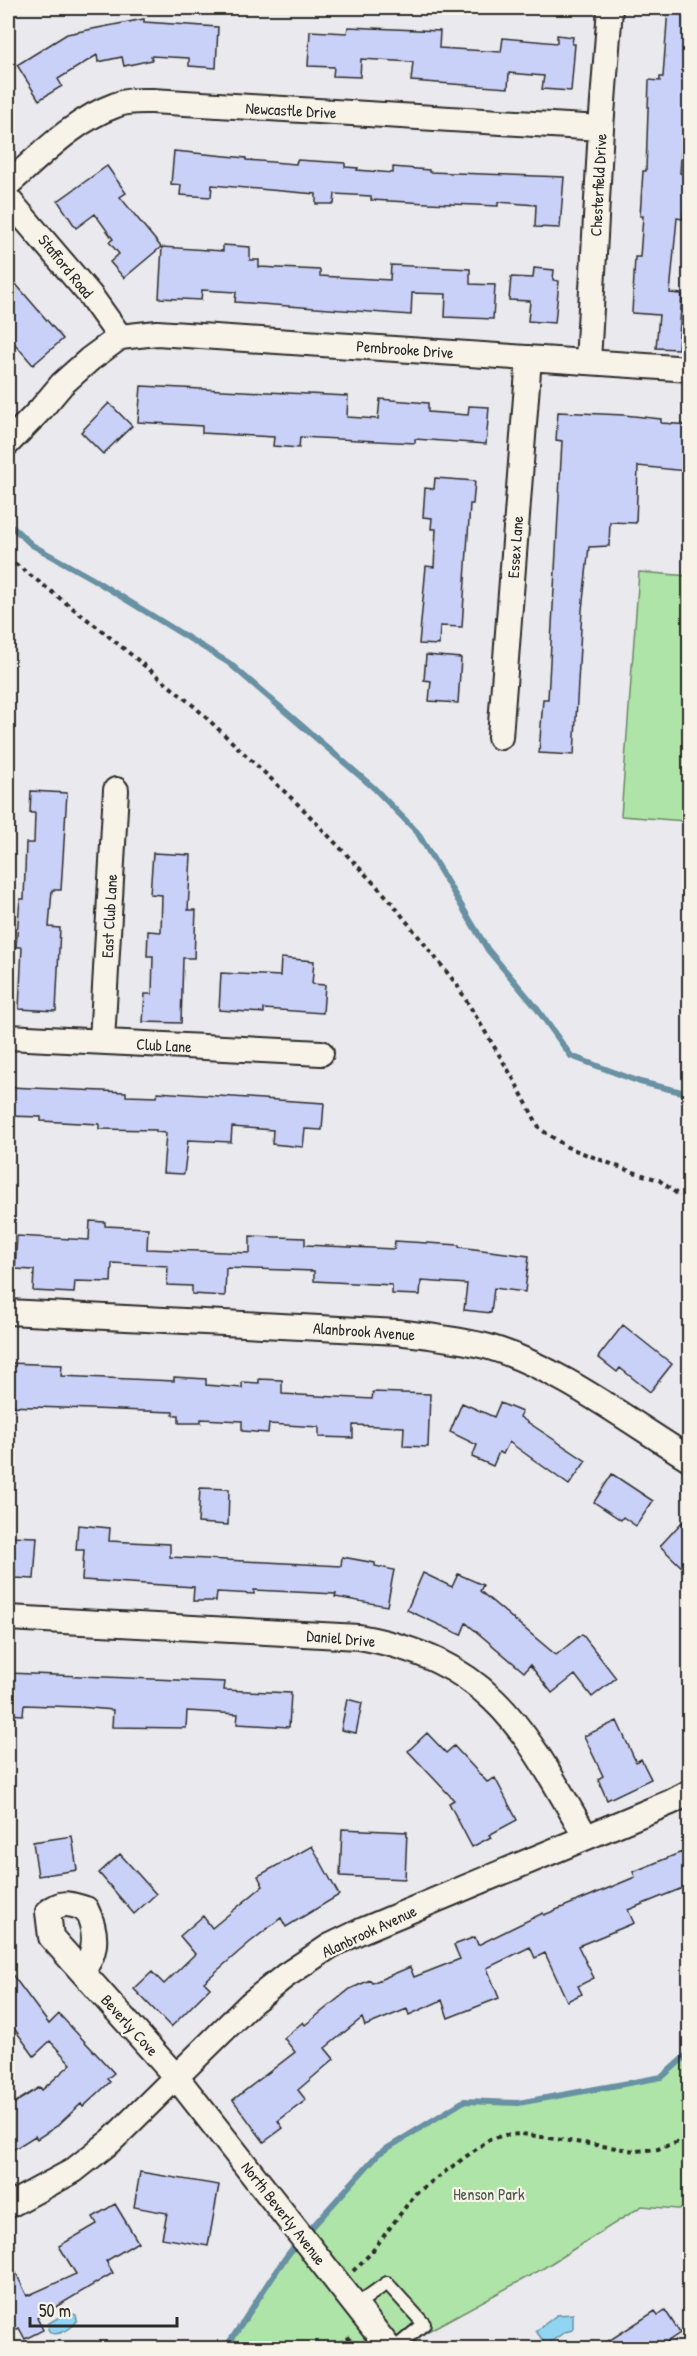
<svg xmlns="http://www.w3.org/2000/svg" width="697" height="2356" viewBox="0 0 697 2356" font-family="'Patrick Hand',sans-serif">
	<rect width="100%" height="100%" fill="#eae9ed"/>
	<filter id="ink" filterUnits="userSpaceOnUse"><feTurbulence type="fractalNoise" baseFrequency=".0167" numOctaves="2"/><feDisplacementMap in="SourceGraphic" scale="12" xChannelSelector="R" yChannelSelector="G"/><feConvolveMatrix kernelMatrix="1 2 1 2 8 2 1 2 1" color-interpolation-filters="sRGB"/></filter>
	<g filter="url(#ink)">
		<!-- green -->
		<path fill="#aee4a7" stroke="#6c8869" stroke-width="1.5" d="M639,572L689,576L690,759L685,821L621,816Z
			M689,2052V2210L642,2206L542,2269L397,2348H225L243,2324L281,2262L378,2154L464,2101L518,2103L661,2077Z"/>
		<!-- water -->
		<path fill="#91d5f3" stroke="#6891a3" stroke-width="1.5" d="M68,2312L76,2315L77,2320C73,2328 60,2336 51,2333L48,2329L49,2323Z
			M573,2314V2330L565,2332L546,2345L536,2331L557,2315Z"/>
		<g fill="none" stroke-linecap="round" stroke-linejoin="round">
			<!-- stream -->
			<path stroke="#6891a3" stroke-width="6" d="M8,523L32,545L91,578L229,663L374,788L417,832L488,950L535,1006L571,1056L640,1082L690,1094
				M306,2234L378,2154L464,2101L518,2103L662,2077L690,2052
				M225,2348C251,2314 270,2274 299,2241"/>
		</g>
		<!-- building -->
		<path fill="#cad1f9" stroke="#2b2b2b" stroke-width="1.5" d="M668,8H690V105L685,104L680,173L686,174L683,219L677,218L670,293L682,294L678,349L656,348L659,315L632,313L635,257H640L643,216H640L643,171H646L649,80L660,81V77H663Z
			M144,19V22L218,27L216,68L189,66V58L151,56L152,60L124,66L122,57L98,62L97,55L58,79L62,86L39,100L17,65L67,34Z
			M348,27L440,31L439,48L501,52L503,38L557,43V35L573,37L572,44H575L571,91L542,89L544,76L509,73L508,88L411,81L413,62L361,59L360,77L333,76L334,67L308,66L310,31L347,33Z
			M174,151L246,158V160L296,164L297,160L345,163V167L358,168L357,170L393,173V167L429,170V172L564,177L560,228L535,227L536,205L498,202V206L428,203L371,200V196L335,194L334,204H316V194L212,185L211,197L180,195L181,185L171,184Z
			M107,166L126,193L120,197L161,247L124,278L110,262L119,254L109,242L113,239L95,214L76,228L58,201Z
			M223,245L250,247V260H259V267L320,270V276L390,280L391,265L470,269V284L495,285L493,319L445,317L446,294L412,293L411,315L235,302L236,292L202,290L201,300L159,298L162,247L223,251Z
			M534,268L554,270L553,280L559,281L555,323L528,321L530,301L509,300L511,277L533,278Z
			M8,275L63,339L33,365L8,336Z
			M141,386L348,396L347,417L378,419L380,399L428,403V412L468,415L469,406L489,407L486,444L415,439V443L300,437L299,448L273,446L274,437L202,433V426L138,422Z
			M109,403L132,426L103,454L81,432Z
			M558,412L624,415L661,419V423L690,425L686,471L638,466L636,523L610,522L609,546L589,547L582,610L574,755L539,753L543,699H548L562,441L556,440Z
			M435,478L475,481L473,504H470L462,627L440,626L439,645L419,644L426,566L434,567L436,529H431L432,518L423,517L425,488L434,489Z
			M426,655L461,658L458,703L429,701L431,681L424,680Z
			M31,791L67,793L61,890H52L49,927L60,928L56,1011L19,1009L22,947H16L20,899H24L26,843H34L35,813H30Z
			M153,853L191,855L188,910H196L194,958H183L181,1023L143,1022L145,994H152L153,956H147L148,931L161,932L162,895L150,894Z
			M281,958L314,961L312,984L325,985L323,1013L264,1009V1013L219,1010L221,973L280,976Z
			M8,1087L126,1092V1096L157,1097L158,1092L324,1103L322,1130L305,1129L303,1147L272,1144L273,1130L232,1127L231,1142L188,1140L184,1174L163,1173L166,1133L156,1132V1130L99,1129V1124L41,1121V1117L8,1116Z
			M90,1221L105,1222V1226L148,1228L147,1249L250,1253V1236L305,1238V1245L394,1249L395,1241L459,1245V1247L529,1256L525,1292L494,1288L491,1313L464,1310L467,1284L421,1281L420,1295L392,1294V1285L314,1281V1271L226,1268L225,1296L192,1294V1286L167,1285L168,1266L112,1263L111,1282L75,1281L74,1293L33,1291L34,1270L15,1269L17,1236L89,1240Z
			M623,1325L672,1364L650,1392L620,1368L617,1372L598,1357Z
			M8,1363L62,1365L61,1376L174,1381V1377L206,1379V1385L242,1388V1382L259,1383V1379L282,1380V1394L372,1399L373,1392L430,1394L428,1447L403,1446L404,1427L353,1425V1438L319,1437V1427L269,1424L268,1433L242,1431V1421L201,1419V1423H179V1415H173V1412L8,1406Z
			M462,1403L494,1417L500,1403L522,1412L520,1417L586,1461L569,1485L509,1442L503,1454L499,1452L493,1466L472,1457L477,1445L450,1432Z
			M612,1474L653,1501L636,1526L623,1517L621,1520L594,1502Z
			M200,1488L229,1489L228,1525L198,1523Z
			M682,1522L690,1530V1575L660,1546Z
			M78,1525L110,1528L109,1541L170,1544V1557L341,1566L342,1557L375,1563V1566L394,1570L387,1606L335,1597L336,1594L254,1590V1594L217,1592L216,1601H193L194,1587L82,1580L84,1550H76Z
			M8,1536L37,1537L34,1579L14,1578L15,1570H8Z
			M423,1573L452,1587L458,1574L483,1585L480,1591L556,1655L582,1634L616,1678L592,1697L575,1675L552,1693L530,1665L524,1672L466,1623L461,1635L407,1610Z
			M8,1673L225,1682L224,1690L291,1693L289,1727L237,1724L238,1714L187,1711L186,1728L112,1727L113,1710L79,1707L24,1705L23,1715L8,1714Z
			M347,1699L362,1703L356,1733L341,1730Z
			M617,1721L636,1762L641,1759L651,1779L607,1800L598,1779L603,1776L584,1736Z
			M427,1733L446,1753L454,1746L487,1782L495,1778L517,1820L489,1835L491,1837L472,1847L449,1803L454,1800L408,1751Z
			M342,1829L407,1832L405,1879L340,1876Z
			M72,1836L77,1870L38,1876L33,1842Z
			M312,1846L339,1895L286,1927L281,1918L249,1943L204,1982L210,1988L171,2027L134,1989L152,1972L164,1984L195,1954L180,1936L203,1916L212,1928L263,1886L258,1876Z
			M682,1852L690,1871V1885L628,1910L634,1923L578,1946L594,1978L578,1986L582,1994L567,2001L545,1953L535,1958L530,1947L487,1968L499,1998L448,2018L442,2000L409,2015L407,2009L365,2026L362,2018L325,2048L334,2059L298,2090L306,2100L278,2121L283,2128L264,2142L233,2100L295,2052L284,2038L303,2022L305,2025L350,1989L370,1980L372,1983L410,1967L414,1977L460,1959L454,1945L475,1937L478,1945L543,1913L544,1915L635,1877L633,1872Z
			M120,1854L156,1894L134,1914L99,1873Z
			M8,1969L49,2024L59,2014L114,2073L107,2079L110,2082L83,2107L81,2104L57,2126L37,2139L35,2136L8,2153V2107L40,2087L42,2090L71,2064L50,2041L34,2056L8,2020Z
			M140,2172L219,2185L208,2246L162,2238L167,2213L134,2207Z
			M115,2204L138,2242L106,2261L113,2273L37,2318L43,2330L25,2339L19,2328L8,2334V2256L27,2296L76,2274L59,2246L97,2224L93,2217Z
			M665,2310L680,2333L656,2349H596L655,2311L658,2315Z"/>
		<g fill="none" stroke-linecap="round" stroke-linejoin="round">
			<defs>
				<path id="service" d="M356,2305L387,2283L424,2324L395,2348"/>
				<path id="minor" d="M8,184C41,155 74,120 116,105C127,100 141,101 152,101L601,128
					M8,199L90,295L120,337
					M588,362L601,128L610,8
					M8,443L41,409L62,384L90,359L120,337L157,333L690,369
					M500,737L529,358
					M8,1037L321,1053
					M102,1041L116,790
					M8,1312L398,1332C428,1336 459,1339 489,1347C558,1367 628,1421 690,1459
					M8,1618L359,1637C492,1661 524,1729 586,1837
					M82,1971C98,1952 97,1931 86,1909C70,1904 62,1900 48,1912L51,1937L177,2078L389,2348
					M8,2206L73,2171L111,2141L250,2004L285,1976L330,1946L361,1931L671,1802L690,1792"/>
			</defs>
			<!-- service casing -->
			<use href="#service" stroke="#2b2b2b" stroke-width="16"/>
			<!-- minor casing -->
			<use href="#minor" stroke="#2b2b2b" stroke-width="28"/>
			<!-- path -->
			<path stroke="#2b2b2b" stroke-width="4" stroke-dasharray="4.5 4.5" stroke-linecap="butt" d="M8,558L101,630L195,707L304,810L388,898L457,985L513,1078L540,1129L567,1147L627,1170L659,1180L676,1193L690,1198
				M353,2271L371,2253L416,2193L490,2139L505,2135L522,2134L636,2151L658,2149L690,2138
				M331,2348L353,2336"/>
			<!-- service -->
			<use href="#service" stroke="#f7f3e8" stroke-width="12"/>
			<!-- minor -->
			<use href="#minor" stroke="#f7f3e8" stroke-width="24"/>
		</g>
	</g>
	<g text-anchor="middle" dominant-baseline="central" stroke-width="4.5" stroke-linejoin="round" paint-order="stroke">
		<!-- street labels -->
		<g font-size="16" fill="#2b2b2b" stroke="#f7f3e8">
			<text transform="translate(291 110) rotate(3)">Newcastle Drive</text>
			<text transform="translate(598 185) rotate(-87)">Chesterfield Drive</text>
			<text transform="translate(66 266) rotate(51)">Stafford Road</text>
			<text transform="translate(405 349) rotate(4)">Pembrooke Drive</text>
			<text transform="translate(515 547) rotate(-86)">Essex Lane</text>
			<text transform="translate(109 916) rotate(-87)">East Club Lane</text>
			<text transform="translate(164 1045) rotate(3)">Club Lane</text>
			<text transform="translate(364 1331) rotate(4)">Alanbrook Avenue</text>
			<text transform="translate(341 1638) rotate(5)">Daniel Drive</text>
			<text transform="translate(369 1931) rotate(-25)">Alanbrook Avenue</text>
			<text transform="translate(130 2025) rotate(48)">Beverly Cove</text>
			<text transform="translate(284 2213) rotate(52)">North Beverly Avenue</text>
		</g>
		<!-- park labels -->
		<g font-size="16" fill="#4c594a" stroke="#f7f3e8">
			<text x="489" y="2194">Henson Park</text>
		</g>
	</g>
	<!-- margin -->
	<rect width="697" height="2356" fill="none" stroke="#f7f3e8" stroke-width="30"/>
	<rect x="15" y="15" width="667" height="2326" fill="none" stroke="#2b2b2b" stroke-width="2" filter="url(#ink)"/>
	<!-- scale -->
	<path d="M30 2317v9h147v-9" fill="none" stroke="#2b2b2b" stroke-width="3"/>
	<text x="39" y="2317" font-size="18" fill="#2b2b2b" stroke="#f7f3e8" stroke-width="4.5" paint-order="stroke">50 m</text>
</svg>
